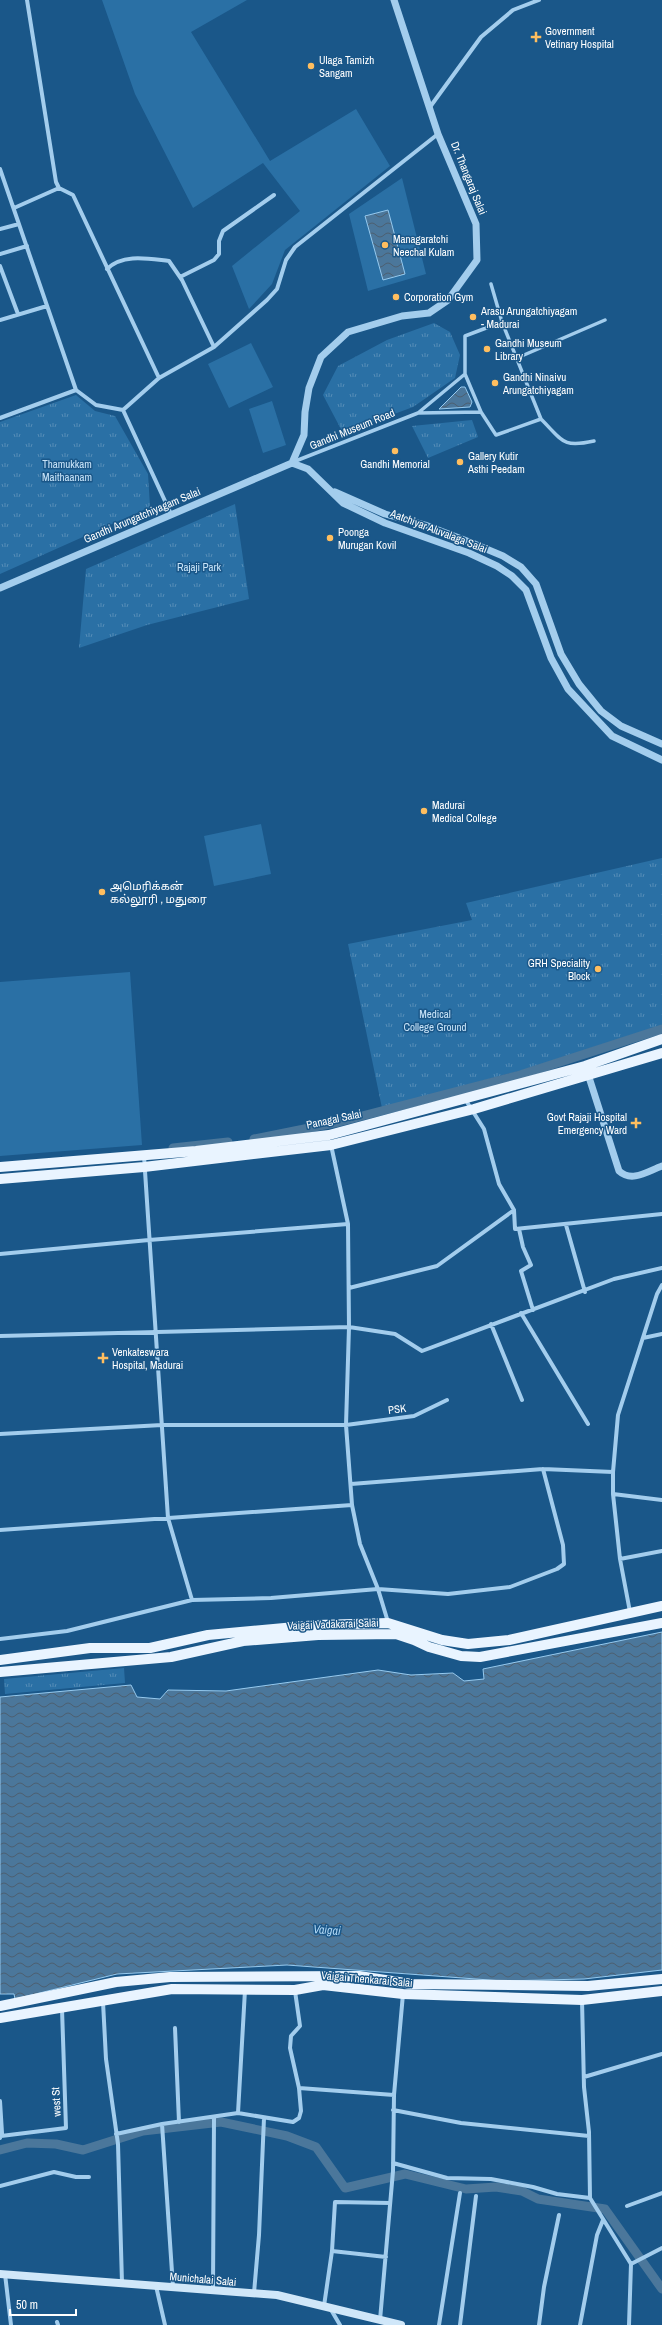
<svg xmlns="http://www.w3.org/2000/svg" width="662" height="2325" viewBox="0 0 662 2325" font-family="'Archivo Narrow','Noto Sans Tamil',sans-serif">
	<defs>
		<pattern id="park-tufts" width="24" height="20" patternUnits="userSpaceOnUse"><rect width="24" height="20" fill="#2a70a5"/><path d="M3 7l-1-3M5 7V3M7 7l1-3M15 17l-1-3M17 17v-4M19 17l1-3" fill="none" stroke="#558db7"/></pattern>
		<pattern id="water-waves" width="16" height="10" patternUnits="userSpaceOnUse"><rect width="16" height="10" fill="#4b779b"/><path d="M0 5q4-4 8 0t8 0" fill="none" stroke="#4c5f70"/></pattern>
	</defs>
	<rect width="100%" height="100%" fill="#1a5789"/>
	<!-- green -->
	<path fill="#2a70a5" d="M102,0H247L191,32L270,161L356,109L390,166L285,250L272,284L249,309L232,266L300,211L263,163L193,208L135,94Z
		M402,178L426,274L368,291L349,214Z
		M251,343L273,387L229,408L208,364Z
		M272,401L286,445L263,453L249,409Z
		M261,824L271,874L214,886L204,836Z
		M130,972L142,1145L0,1156V982Z"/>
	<!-- park -->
	<path fill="url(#park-tufts)" d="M434,323L450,332L460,355L455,378L413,407L343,433L323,395L338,366L387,340Z
		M76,395L95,411L115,416L148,474L150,507L0,574V422Z
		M472,420L478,437L428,458L412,426Z
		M235,504L249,599L147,625L79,648L86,569Z
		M662,858V1025L526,1069L382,1108L348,944L472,920L466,903Z
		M124,1668L125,1683L5,1694L4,1679Z"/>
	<!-- water -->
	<path fill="url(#water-waves)" stroke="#96caef" d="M388,210L405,274L383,280L365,216Z
		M461,387H465L472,402L470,407L439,409Z
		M662,1632V1970L584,1979L503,1981L287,1965L117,1974L15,1999L14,1994H0V1697L131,1685L137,1697L160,1699L168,1690L226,1691L378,1670L411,1675L453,1673L464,1681L484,1679L483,1669Z"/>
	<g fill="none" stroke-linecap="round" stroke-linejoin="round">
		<!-- canal -->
		<path stroke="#4b779b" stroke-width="9" d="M254,1139L339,1122L520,1075L662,1029
			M173,1148L228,1142
			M0,2150L27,2143L56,2144L83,2150L143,2131L221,2122L287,2136L316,2147L345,2188L405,2174L466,2189L496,2187L522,2191L538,2199L605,2209L662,2289"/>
		<!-- pedestrian -->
		<path stroke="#a3cded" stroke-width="3.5" d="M491,284L502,322
			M517,358L605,320
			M465,374L481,412L496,435L541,419L502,322L465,336V374L418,413L481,412
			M541,419C563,441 562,448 594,441
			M293,462L418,413"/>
		<!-- minor -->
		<path stroke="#a3cded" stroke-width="4" d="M27,0L56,182L59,188L73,195L159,378L123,410L171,514
			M430,107L481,37L513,10L539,0
			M0,169L76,390L96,405L123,410
			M14,208L59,188
			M0,229L19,224
			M0,254L27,246
			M0,266L18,314
			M107,269C123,253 150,259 169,261L182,280L214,347
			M180,277L214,260L219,254V241L223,231L274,195
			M0,320L47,306
			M159,378L214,347L267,300L277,289L286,260L295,247L438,134
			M0,418L76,390
			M465,1099L484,1129L499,1184L514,1210L515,1229L662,1214
			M331,1145L348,1224L349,1327L346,1425L352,1505L360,1544L378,1589L388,1622
			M144,1156L168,1518L192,1600
			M566,1225L585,1292
			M519,1229L523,1247L531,1265L521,1271L533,1310
			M0,1254L149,1240L348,1224
			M349,1288L437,1266L514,1210
			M521,1313L588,1424
			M491,1324L522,1400
			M0,1336L349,1327L395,1334L422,1351L614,1279L662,1268
			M643,1338L662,1334
			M0,1434L162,1425H346L414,1416L447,1400
			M351,1484L543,1469L613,1472
			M613,1494L662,1500
			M0,1530L352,1505
			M620,1559L662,1551
			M630,1612L620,1559L613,1494V1472L618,1415L657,1294L662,1285
			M0,1639L67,1631L192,1600L271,1598L378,1589L448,1594L510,1587L557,1569L564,1564L563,1545L543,1469
			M582,2000L584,2087L589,2132L590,2198L631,2264
			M103,2002L106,2059L118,2144L122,2283
			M175,2028L179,2122
			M584,2077L662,2054
			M299,2088L394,2095
			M0,2101L2,2133L0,2138
			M393,2110L461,2123L589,2136
			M238,2113L293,2122L299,2118L301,2111L299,2088L290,2048L291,2036L300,2026L295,1991
			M162,2124L173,2287
			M116,2134L162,2124L238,2113L245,1990
			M1,2136L66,2128L62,2009
			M393,2163L447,2178L491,2179L533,2187L557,2194L590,2198
			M0,2186L54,2172L76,2177H89
			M627,2206L662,2193
			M332,2251L386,2257
			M631,2264L662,2248
			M5,2274L11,2325
			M156,2286L165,2325
			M213,2290L214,2118
			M254,2293L259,2235L264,2118
			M324,2306L332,2251L335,2202L390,2203
			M330,2308L340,2325
			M380,2320L393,2171L394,2095L403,1994
			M57,2322L58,2325
			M439,2325L460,2193
			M460,2325L476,2196
			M539,2325L544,2287L559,2215
			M580,2325L597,2235L603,2220
			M629,2325L631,2264"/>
		<!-- tertiary -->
		<path stroke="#a3cded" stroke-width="7" d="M292,463L304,435L305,412L309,388L321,357L348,332L402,316L429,313L448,300L477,260L476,224L438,134L394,0
			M292,463L308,469L343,503L385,523L469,553L497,566L512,576L526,590L551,658L568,689L612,736L662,760
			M335,492L385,514L425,525L472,543L503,556L521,567L536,584L561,654L579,684L601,711L621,726L662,744
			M0,588L292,463
			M587,1071L619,1171C632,1183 648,1171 662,1166"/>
		<!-- secondary -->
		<path stroke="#d0e7f9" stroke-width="8" d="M0,2274L277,2295L401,2325"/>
		<!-- primary -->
		<path stroke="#e9f4ff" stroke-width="10" d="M0,1167L196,1151L329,1135L585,1066L662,1039
			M0,1179L144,1167L331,1145L474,1109L662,1053
			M0,1660L90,1648H150L208,1635L317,1625L388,1623L442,1640L468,1644L509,1640L662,1606
			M0,1672L171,1657L243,1641L318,1635L396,1634L414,1640L429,1647L461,1656L480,1657L662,1623
			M0,2006L116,1982L170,1977L359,1976L412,1984L588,1986L662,1979
			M0,2018L172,1989L295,1990L323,1985L403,1994L582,2000L662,1991"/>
	</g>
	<!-- markers -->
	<g fill="#ffbe5f" stroke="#1a5789" stroke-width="1.5">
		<path d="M534 31h4v4h4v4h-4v4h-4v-4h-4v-4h4z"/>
		<circle cx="311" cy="66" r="4"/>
		<circle cx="385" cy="245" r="4"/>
		<circle cx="396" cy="297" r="4"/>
		<circle cx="473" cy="317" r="4"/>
		<circle cx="487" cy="349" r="4"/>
		<circle cx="495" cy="383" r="4"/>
		<circle cx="395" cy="451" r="4"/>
		<circle cx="460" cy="462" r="4"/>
		<circle cx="330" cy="538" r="4"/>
		<circle cx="424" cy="811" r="4"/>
		<circle cx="102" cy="892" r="4"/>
		<circle cx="598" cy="969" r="4"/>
		<path d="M634 1117h4v4h4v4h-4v4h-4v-4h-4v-4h4z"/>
		<path d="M101 1352h4v4h4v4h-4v4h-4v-4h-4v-4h4z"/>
	</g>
	<g text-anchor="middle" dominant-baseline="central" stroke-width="3" stroke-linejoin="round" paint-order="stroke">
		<!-- poi labels -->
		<g font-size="11" fill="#fff" stroke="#1a5789" text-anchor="start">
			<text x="545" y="31">Government<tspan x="545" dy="13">Vetinary Hospital</tspan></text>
			<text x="319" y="60">Ulaga Tamizh<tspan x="319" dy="13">Sangam</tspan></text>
			<text x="393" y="239">Managaratchi<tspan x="393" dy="13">Neechal Kulam</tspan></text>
			<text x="404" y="297">Corporation Gym</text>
			<text x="481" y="311">Arasu Arungatchiyagam<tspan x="481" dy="13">- Madurai</tspan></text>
			<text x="495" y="343">Gandhi Museum<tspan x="495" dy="13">Library</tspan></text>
			<text x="503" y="377">Gandhi Ninaivu<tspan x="503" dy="13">Arungatchiyagam</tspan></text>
			<text x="468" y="456">Gallery Kutir<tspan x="468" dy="13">Asthi Peedam</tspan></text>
			<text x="395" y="464" text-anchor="middle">Gandhi Memorial</text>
			<text x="338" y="532">Poonga<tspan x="338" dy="13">Murugan Kovil</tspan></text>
			<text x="432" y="805">Madurai<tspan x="432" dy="13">Medical College</tspan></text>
			<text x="110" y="886">அமெரிக்கன்<tspan x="110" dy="13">கல்லூரி , மதுரை</tspan></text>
			<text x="590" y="963" text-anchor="end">GRH Speciality<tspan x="590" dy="13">Block</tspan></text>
			<text x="627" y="1117" text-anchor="end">Govt Rajaji Hospital<tspan x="627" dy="13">Emergency Ward</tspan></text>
			<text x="112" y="1352">Venkateswara<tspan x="112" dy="13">Hospital, Madurai</tspan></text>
		</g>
		<!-- street labels -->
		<g font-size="11" fill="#fff" stroke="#1a5789">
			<text transform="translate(469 178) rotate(68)">Dr. Thangaraj Salai</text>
			<text transform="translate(352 429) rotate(-22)">Gandhi Museum Road</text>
			<text transform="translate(142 515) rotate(-23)">Gandhi Arungatchiyagam Salai</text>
			<text transform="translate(439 531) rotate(21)">Aatchiyar Aluvalaga Salai</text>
			<text transform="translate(334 1119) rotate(-12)">Panagal Salai</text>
			<text transform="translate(397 1409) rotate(-7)">PSK</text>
			<text transform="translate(333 1624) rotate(-2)">Vaigai Vadakarai Salai</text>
			<text transform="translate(367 1979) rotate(5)">Vaigai Thenkarai Salai</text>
			<text transform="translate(56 2102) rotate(-93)">west St</text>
			<text transform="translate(203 2279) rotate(5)">Munichalai Salai</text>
		</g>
		<!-- park labels -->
		<g font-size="11" fill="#c9e4f9" stroke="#1a5789">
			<text x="67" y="464">Thamukkam<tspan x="67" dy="13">Maithaanam</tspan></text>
			<text x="199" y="567">Rajaji Park</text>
			<text x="435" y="1014">Medical<tspan x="435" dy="13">College Ground</tspan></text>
		</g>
		<!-- water labels -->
		<g font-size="12" font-style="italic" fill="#afd7f4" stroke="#1a5789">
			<text transform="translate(327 1930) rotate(4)">Vaigai</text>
		</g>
	</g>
	<!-- scale -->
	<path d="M10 2309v6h66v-6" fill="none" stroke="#ffffff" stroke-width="2"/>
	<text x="16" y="2309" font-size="12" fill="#ffffff" stroke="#1a5789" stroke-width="3" paint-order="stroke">50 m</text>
</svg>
